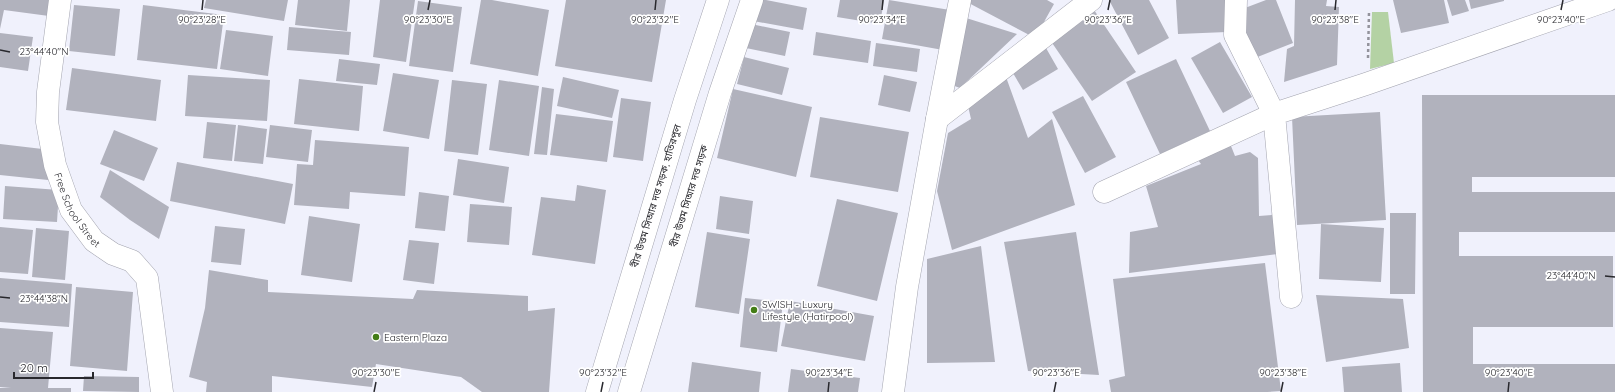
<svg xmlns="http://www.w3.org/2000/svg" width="1615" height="392" viewBox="0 0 1615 392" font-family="Quicksand,'Noto Sans Bengali',sans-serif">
	<rect width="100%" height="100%" fill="#f0f1fc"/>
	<!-- green -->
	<path fill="#b4d2a4" d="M1372,12H1388L1394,63L1370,69Z"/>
	<!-- building -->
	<path fill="#b1b2bd" d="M0,0H52L49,16L4,10L0,29Z
		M206,0H288L284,21L204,8Z
		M298,0H350L347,31L295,25Z
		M380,0H415L406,62L373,57Z
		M481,0H492L549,10L538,76L470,64Z
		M566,0H666L652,82L555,66Z
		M757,0H766L807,8L803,30L753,21Z
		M840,0H884L880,24L837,17Z
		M889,0L950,10L943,50L882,39Z
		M963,0H1047L1054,4L1035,38Z
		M1109,0H1149L1169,38L1138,55Z
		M1176,0H1226L1227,32L1178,34Z
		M1266,0H1276L1293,43L1255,58L1237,11Z
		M1295,0H1327L1326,6L1339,7L1337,65L1284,82L1287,49L1294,46Z
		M1393,0H1444L1449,23L1401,33Z
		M1447,0H1465L1469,11L1452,16Z
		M1469,0H1504V1L1471,9Z
		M418,1L462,7L453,72L409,66Z
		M74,5L120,9L115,56L69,51Z
		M143,5L224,15L217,69L137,60Z
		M1092,7L1136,72L1092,101L1048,37Z
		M963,17L1017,34L960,88L949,84Z
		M751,24L790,32L785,56L746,48Z
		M289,27L351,32L349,55L287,50Z
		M226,30L273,36L268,76L220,69Z
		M816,32L871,41L868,63L813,55Z
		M0,33L33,37L28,71L0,67Z
		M1220,42L1252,97L1223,113L1191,58Z
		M876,43L920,49L917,72L873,66Z
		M1046,48L1058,69L1023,90L1010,68Z
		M744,57L789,68L782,95L737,84Z
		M339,59L380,64L377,85L336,81Z
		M1176,59L1210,131L1160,154L1126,82Z
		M72,68L161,80L156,121L66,110Z
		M393,73L439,80L429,139L383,131Z
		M188,75L270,80L267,121L185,116Z
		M884,75L917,82L910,112L878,105Z
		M563,77L619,90L612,118L557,106Z
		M1006,77L1028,138L1052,119L1075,205L952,250L937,191L948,133L971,119L968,106Z
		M299,79L363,86L359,131L294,124Z
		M452,80L487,84L478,155L444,151Z
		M499,80L539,86L529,156L489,150Z
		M542,87L554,89L547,155L534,154Z
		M733,89L812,107L796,177L717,158Z
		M1422,95H1615V177H1472V192H1615V232H1459V256H1613V327H1473V364H1615V392H1423Z
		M1083,96L1116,157L1085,173L1052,112Z
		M621,98L651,102L643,161L613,157Z
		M1380,112L1386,220L1297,225L1292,117Z
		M556,114L613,121L607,162L550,155Z
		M820,117L909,132L898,192L810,177Z
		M207,122L236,125L232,161L203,158Z
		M238,125L267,129L263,164L234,161Z
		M270,125L312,130L308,162L266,157Z
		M114,130L158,148L144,181L100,164Z
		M315,140L409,147L405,196L350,192L349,209L294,205L297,164L313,165Z
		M1229,141L1235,156L1250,152L1258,158L1259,216L1283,214L1285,253L1129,273L1130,232L1158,227L1146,186L1201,164L1195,156Z
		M0,144L51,150L48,180L0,175Z
		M458,159L509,167L504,203L453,195Z
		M177,162L293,184L285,224L170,201Z
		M110,170L169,207L159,239L130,220L100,197Z
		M577,185L606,190L595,264L532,255L541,197L575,201Z
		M5,186L59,190L57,222L3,219Z
		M419,192L449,196L445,231L415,228Z
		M720,196L753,201L749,234L716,229Z
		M837,199L898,213L877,301L817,286Z
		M470,204L512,207L509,245L467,242Z
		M1390,213H1416L1415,294H1390Z
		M309,216L360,224L352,282L301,275Z
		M1321,224L1384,228L1381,282L1319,279Z
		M215,226L245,229L241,265L211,262Z
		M0,227L33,230L28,274L0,272Z
		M36,228L69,231L65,280L32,277Z
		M707,232L750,239L739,314L695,307Z
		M1076,232L1099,375L1028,371L1004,242Z
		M409,240L439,243L434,284L403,280Z
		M981,246L995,362L927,363V259Z
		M1265,263L1281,391L1267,392H1111L1109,380L1125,376L1113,279Z
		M209,270L268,280V292L413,299L417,290L528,296V311L555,308L549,392H482L461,377L376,364L372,387L272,376V392H206L207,382L189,377L205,308Z
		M0,278L72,284L69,327L0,322Z
		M76,287L133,292L127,371L70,366Z
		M1316,295L1403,299L1409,348L1326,362Z
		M745,298L783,302L777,352L740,347Z
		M790,301L874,316L865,361L781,346Z
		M0,328L53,332L48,388H71V392H0V388H11L0,387Z
		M692,362L761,372L759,392H688Z
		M1400,363L1402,392H1344L1342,367Z
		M791,369L860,378L858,392H788Z
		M84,376L139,377V392L83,391Z"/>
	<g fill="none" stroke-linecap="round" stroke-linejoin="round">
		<defs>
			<g id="minor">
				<path id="s1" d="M60,0L48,92L47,122L55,165L71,210L94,241L113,254L132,261L147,278L162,392"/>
				<path d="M937,119L1091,0"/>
				<path d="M1104,192L1274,114L1235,35L1236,0"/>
				<path d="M1291,297L1274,114L1366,84L1608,0"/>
				<path d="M893,392L907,287L937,119L960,0"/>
			</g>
			<path id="secondary" d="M597,392L685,100L718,0
				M629,392L720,93L752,0"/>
		</defs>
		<!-- minor casing -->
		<use href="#minor" stroke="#a3a4af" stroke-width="23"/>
		<!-- secondary casing -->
		<use href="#secondary" stroke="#a3a4af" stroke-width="23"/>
		<!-- path -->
		<path stroke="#93939c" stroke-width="2.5" stroke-dasharray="3 3" stroke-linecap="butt" d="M1368,58L1369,12"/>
		<!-- minor -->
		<use href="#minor" stroke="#fff" stroke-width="22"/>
		<!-- secondary -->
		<use href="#secondary" stroke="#fff" stroke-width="22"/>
	</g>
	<!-- ticks -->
	<path fill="none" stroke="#28282d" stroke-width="1.5" d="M202,10L203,0M428,10L430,0M655,10L656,0M882,10L883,0M1108,10L1110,0M1335,10L1336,0M1561,10L1563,0M0,50L10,52M1605,276L1615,277M0,297L10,298M374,392L376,382M601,392L603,382M828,392L829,382M1054,392L1056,382M1281,392L1283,382M1508,392L1509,382"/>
	<!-- markers -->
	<g fill="#437d16" stroke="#fff" stroke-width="1.5">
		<circle cx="754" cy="310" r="4"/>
		<circle cx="376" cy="337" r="4"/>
	</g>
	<g text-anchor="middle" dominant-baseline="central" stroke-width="3.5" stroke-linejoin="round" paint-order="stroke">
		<!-- street labels -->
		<g font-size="10" fill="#28282d" stroke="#fff">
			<text transform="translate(656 196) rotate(-73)">বীর উত্তম সিআর দত্ত সড়ক, হাতিরপুল</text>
			<text transform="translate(689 196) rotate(-73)">বীর উত্তম সিআর দত্ত সড়ক</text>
			<text stroke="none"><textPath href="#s1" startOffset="217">Free School Street</textPath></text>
		</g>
		<!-- poi labels -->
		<g font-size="10" fill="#28282d" stroke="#fff" text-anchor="start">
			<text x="762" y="304">SWISH - Luxury<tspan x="762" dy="12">Lifestyle (Hatirpool)</tspan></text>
			<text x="384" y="337">Eastern Plaza</text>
		</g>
	</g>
	<g font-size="10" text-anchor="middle" fill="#28282d" stroke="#fff" stroke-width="3.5" stroke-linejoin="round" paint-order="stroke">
		<text x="202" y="23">90°23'28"E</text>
		<text x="428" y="23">90°23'30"E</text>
		<text x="655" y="23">90°23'32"E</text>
		<text x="882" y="23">90°23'34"E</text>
		<text x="1108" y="23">90°23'36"E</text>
		<text x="1335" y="23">90°23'38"E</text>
		<text x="1561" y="23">90°23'40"E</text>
		<text x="44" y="55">23°44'40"N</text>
		<text x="1571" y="279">23°44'40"N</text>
		<text x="44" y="302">23°44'38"N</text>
		<text x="376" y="376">90°23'30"E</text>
		<text x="603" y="376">90°23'32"E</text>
		<text x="829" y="376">90°23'34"E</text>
		<text x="1056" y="376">90°23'36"E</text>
		<text x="1283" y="376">90°23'38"E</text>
		<text x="1509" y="376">90°23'40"E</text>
	</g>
	<!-- scale -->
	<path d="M14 372v6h79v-6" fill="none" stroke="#28282d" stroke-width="2"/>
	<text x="20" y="372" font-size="12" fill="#28282d" stroke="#ffffff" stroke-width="3" paint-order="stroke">20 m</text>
</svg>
